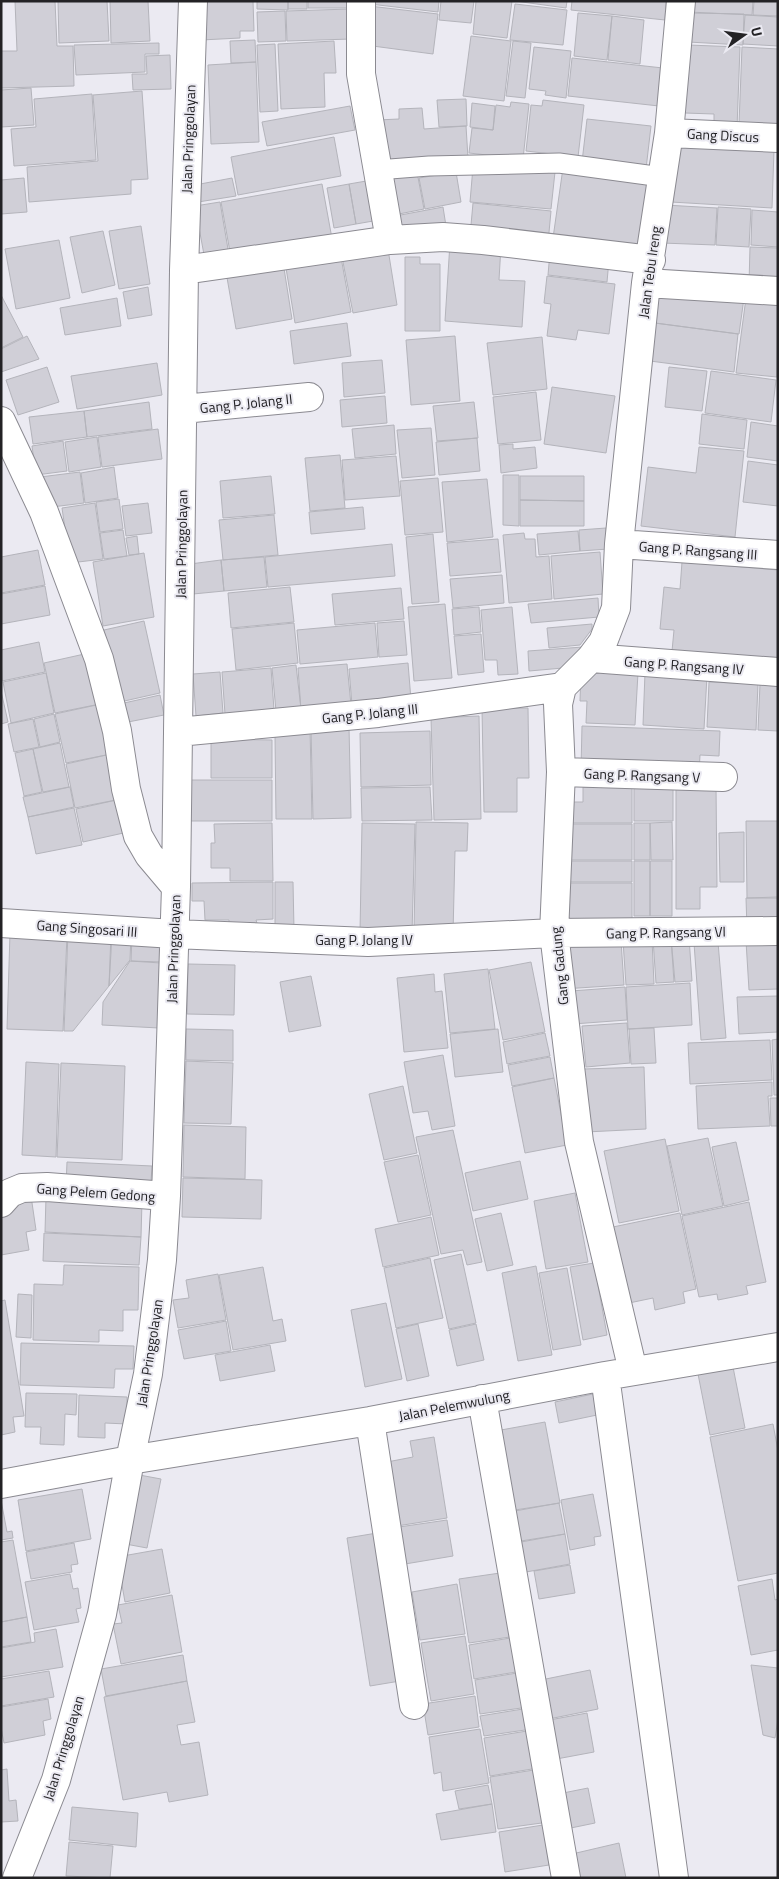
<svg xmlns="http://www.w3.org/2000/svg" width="779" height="1879" viewBox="0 0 779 1879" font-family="'Titillium Web',sans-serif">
	<rect width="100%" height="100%" fill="#ebeaf2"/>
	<!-- building -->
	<path fill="#d0cfd7" stroke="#b4b4bb" d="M15,1H55L57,46H73L74,86L1,88V51H17Z
		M58,1H107L109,41L59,43Z
		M110,1H148L150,41L111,43Z
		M200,1H253L254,31H240V38L201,40Z
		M257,1H288V10L257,9Z
		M288,1H307V9H288Z
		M308,1H354V8H308Z
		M370,1H439L438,12L370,4Z
		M441,1H474L471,23L439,20Z
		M476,1H512L507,38L473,34Z
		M515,1H567L566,8Z
		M572,1H666L665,20L571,10Z
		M690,1H753L752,15L689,12Z
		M754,1H778V16L753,15Z
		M515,4L567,10L563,45L510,40Z
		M369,6L438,14L433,54L365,45Z
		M350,9L351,39L287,41L286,11Z
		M285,11L286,41L258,42L257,12Z
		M578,13L612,16L607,60L574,56Z
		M689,13L744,14L743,45L688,42Z
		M745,15L778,17V46L743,44Z
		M612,16L644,20L640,64L608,60Z
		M471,36L511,41L504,101L463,96Z
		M255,40L256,62L231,63L230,41Z
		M334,41L336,73H324L325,107L281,109L278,44Z
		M513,41L531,43L525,98L506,96Z
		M159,43V54H145V72L76,75L74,45Z
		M275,44L278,111L260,112L257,45Z
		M688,45L740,47L737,128L714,127V114L685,113Z
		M534,47L571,51L566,98L545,95L546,91L529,89Z
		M742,47L778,49V126L739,124Z
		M170,55L171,89L133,90L132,74H147L146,56Z
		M572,58L663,68L659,106L568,96Z
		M256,62L259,142L211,144L208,65Z
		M31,88L34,125L1,127V90Z
		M142,91L148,179L131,180V194L29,202L27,167L98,161L93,95Z
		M92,94L96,160L14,166L11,129L36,127L34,99Z
		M466,99L467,126L439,127L437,100Z
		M543,100L584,105L578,157L526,151L531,105L542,106Z
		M511,102L529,104L523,159L469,153L472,128L493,130L496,105L510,107Z
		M472,103L495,106L493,130L470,127Z
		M350,106L355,130L267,146L262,122Z
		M422,108L424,129L466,126L468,158L379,162L377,120L399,119V109Z
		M587,119L651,126L646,169L582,162Z
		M334,137L341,176L238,195L231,157Z
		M674,145L774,150L772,208L671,202Z
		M473,167L555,172L551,209L470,202Z
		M563,168L649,180L639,257L552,245Z
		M417,172L424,209L389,216L383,179Z
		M456,172L461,202L425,209L419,178Z
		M24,178L27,212L1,214V180Z
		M232,178L236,196L198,202L195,185Z
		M372,180L379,220L356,224L349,184Z
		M322,184L333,244L232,263L221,202Z
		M349,184L356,224L334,228L327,188Z
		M220,202L229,255L205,260L195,206Z
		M473,203L551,211L548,243L470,236Z
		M665,205L717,208L715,245L662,243Z
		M443,207L446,226L393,236L390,217Z
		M718,207L751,209L749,247L716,245Z
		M752,210L778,212V247L751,245Z
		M141,226L150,284L119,289L109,231Z
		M103,231L115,285L82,293L70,237Z
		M59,240L70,298L16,309L5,249Z
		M387,243L397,305L353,313L341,252Z
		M450,243L501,246L499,280L525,281L522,327L445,321Z
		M750,247L778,248V285L749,284Z
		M340,252L351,312L295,323L285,262Z
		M550,252L609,260L607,282L548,275Z
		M405,257H420V264H440V331H405Z
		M283,262L292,319L236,329L226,272Z
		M547,276L615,284L609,334L578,330L576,340L547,336L551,304L544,303Z
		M148,287L152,315L128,319L123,292Z
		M659,287L744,298L739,334L655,323Z
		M1,295L23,337L1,348Z
		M117,298L121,326L65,335L60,308Z
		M746,298L778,303L777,377L736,373Z
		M347,323L351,356L294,364L290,331Z
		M655,323L738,334L734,372L650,361Z
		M27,336L39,359L1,372V349Z
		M455,336L460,401L411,405L406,340Z
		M542,337L547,389L493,395L487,343Z
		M382,360L385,393L344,397L342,363Z
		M157,363L162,395L77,409L71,376Z
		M47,367L59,402L18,415L6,380Z
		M669,367L707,371L702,411L665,407Z
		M711,371L776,380L771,422L705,413Z
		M552,387L615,396L606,453L544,444Z
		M536,392L541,440L498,444L493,397Z
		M385,396L387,423L342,427L340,400Z
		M149,402L152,429L87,437L84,411Z
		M474,402L478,438L437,441L433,406Z
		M84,411L87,437L33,444L29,417Z
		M702,414L747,420L744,449L699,444Z
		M751,422L778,426V461L747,457Z
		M394,425L396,454L355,458L352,429Z
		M431,428L435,475L402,478L397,430Z
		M158,429L162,459L102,467L98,437Z
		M97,437L101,467L69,472L65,442Z
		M477,438L480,471L439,475L436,442Z
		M63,441L67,471L36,475L32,446Z
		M513,444V449L535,447L537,468L501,473L499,445Z
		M699,447L744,451L735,537L641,526L648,467L696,473Z
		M340,455L345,508L310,511L305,458Z
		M396,456L400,496L345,500L342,460Z
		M748,461L778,465V506L743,502Z
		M114,467L118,498L85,503L81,473Z
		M80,472L84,503L52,507L40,477Z
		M503,475H519V526L503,525Z
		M271,476L275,514L223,518L220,481Z
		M520,476H584V501L520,500Z
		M438,478L443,532L405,535L400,481Z
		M487,479L493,537L447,542L442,482Z
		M119,499L123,529L100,532L96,502Z
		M520,500L584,501V526H520Z
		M95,503L103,559L70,563L62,508Z
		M148,503L152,533L126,536L122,506Z
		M363,507L365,529L311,534L309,512Z
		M274,515L278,555L223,560L219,520Z
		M606,528L608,549L580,551L579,530Z
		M123,530L127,556L104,559L100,533Z
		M578,531L580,551L539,555L537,534Z
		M524,533L525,539H535L536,557L549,556L552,599L509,603L503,535Z
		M433,534L439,602L412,604L406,537Z
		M137,536L139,554L129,555L126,538Z
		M498,539L501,572L450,576L447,543Z
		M392,544L395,576L268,587L265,557Z
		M38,550L45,585L1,593V557Z
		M600,552L603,594L554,599L551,556Z
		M144,553L154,617L103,626L93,562Z
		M264,557L267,587L224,591L221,560Z
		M221,560L224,591L193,594L190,564Z
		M682,562L778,570V661L672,651L674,630L660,629L664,587L680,589Z
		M502,575L504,603L453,608L450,579Z
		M45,586L50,615L1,624V594Z
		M290,587L294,622L231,628L228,593Z
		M401,588L404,619L335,625L332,594Z
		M598,598L599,617L531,623L528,604Z
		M445,604L452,678L414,681L408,607Z
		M479,607L481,632L454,635L452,609Z
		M512,607L518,674L498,675L497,660H485L481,610Z
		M144,621L160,693L120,702L104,630Z
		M404,621L407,655L379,657L377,623Z
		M294,623L298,663L236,670L232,629Z
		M375,623L378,657L300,664L297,630Z
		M592,624V629L580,645L549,648L547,628Z
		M481,634L484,672L458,675L454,636Z
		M39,642L45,672L2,681L1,650Z
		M583,647L563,668L529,671L528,651Z
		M89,653L100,704L55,713L44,663Z
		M408,663L411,700L352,705L349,669Z
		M347,664L351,705L301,710L298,668Z
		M296,665L301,709L276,711L272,668Z
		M271,668L274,710L225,714L222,672Z
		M581,671L638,673L635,725L586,723L587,701H580Z
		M220,672L223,713L196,716L193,674Z
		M46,673L54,713L11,723L3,682Z
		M645,673L707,676L704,729L643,725Z
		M709,682L758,684L756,730L707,727Z
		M760,684L778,685V731L758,730Z
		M1,691L8,722L1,724Z
		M160,695L164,715L128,722L124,703Z
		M101,704L111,754L66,763L55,714Z
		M528,708L529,778H517V812H484L482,709Z
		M54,714L60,742L40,747L34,719Z
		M479,716L481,819L434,820L431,718Z
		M33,719L39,747L14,752L8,724Z
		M582,726L720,731L719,756L700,755L699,774L581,769Z
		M349,727L351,818L313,819L311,728Z
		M294,728H310L312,819H276L275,736L294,735Z
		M430,731L431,785L361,787L360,733Z
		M211,739L272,740V778H211Z
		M60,743L69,787L43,792L33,749Z
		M33,749L42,792L24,796L15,753Z
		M111,754L121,799L75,808L66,764Z
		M188,780H272V821H188Z
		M634,785H673V821H634Z
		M676,785L716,786L717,887H700V909H676Z
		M70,787L74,807L28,817L23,797Z
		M430,787L432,820L362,821L361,788Z
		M583,787H632V823H565V802H583Z
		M121,799L128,832L83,842L76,809Z
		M74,808L82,845L36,854L28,817Z
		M746,821H778V897L747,898Z
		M416,822L468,823L467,851H455L453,934L414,933Z
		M672,822L673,860H651L650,823Z
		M272,823L273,881H230V868H211V843H215L214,824Z
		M362,823L415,824L412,933L360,932Z
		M634,823H650V860H634Z
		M562,824H632V860H562Z
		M744,832V882H720L719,833Z
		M562,861H632V882H563Z
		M634,861H650V916H634Z
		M650,861H672V916H650Z
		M273,882V919L256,920L257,923H229V920H205L204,901H192V883Z
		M275,882H293L294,930H275Z
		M562,883H632V921H563Z
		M746,898H778V928L747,929Z
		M10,933L67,935L63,1031L7,1029Z
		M68,933L111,934L109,986L73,1031H64Z
		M112,935H131L130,960L109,986Z
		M132,936L163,937L162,962L131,961Z
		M689,937L692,981L675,982L671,938Z
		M671,938L674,982L656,983L653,939Z
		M652,939L654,984L626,985L623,941Z
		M778,939V989L749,990L746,941Z
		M621,941L624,985L563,989L560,945Z
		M718,942L726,1038L701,1040L694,943Z
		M130,961L161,963L159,1028L102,1025L103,1002Z
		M531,962L545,1032L503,1040L489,970Z
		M188,964L235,965L234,1015L187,1014Z
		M488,969L495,1029L450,1033L444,974Z
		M434,974L435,992L442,991L448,1048L404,1052L397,978Z
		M311,976L321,1026L289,1032L280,982Z
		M690,983L692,1025L628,1029L626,987Z
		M625,987L627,1020L573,1024L571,991Z
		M778,996V1032L739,1034L737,997Z
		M627,1023L630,1063L586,1067L582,1026Z
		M654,1028L656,1063L631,1064L629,1029Z
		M186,1029L233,1030V1061L186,1060Z
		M498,1029L503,1072L455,1077L450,1034Z
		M545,1033L550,1056L507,1064L503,1042Z
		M778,1039V1095H774L772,1040Z
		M770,1040L772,1080L690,1084L688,1043Z
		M443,1055L455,1126L432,1130L428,1111L413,1113L404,1062Z
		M550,1057L554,1078L512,1086L508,1065Z
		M186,1061L233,1063L231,1124L184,1123Z
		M26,1062L59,1064L56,1157L22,1155Z
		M61,1063L125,1066L122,1160L57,1157Z
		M644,1067L646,1129L586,1132L584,1069Z
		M554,1078L567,1145L525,1153L512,1087Z
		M772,1082V1096H768L770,1126L698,1129L696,1086Z
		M403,1086L417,1153L384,1160L369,1094Z
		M770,1098H778V1126H771Z
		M184,1125L246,1127L245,1179L183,1177Z
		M453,1130L482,1262L467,1265L463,1250L441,1254L416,1137Z
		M708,1138L723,1206L682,1215L667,1146Z
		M665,1139L679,1211L619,1223L604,1151Z
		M736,1142L749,1200L724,1206L712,1147Z
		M418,1155L431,1215L398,1222L384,1162Z
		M520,1161L528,1199L473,1211L465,1173Z
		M67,1162L152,1166L151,1181L66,1186Z
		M183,1178L262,1180L261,1219L182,1217Z
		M575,1193L588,1262L546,1269L534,1201Z
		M31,1196L36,1230L26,1232L29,1250L1,1255V1210Z
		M46,1197L142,1201L141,1237L45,1232Z
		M749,1202L766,1282L746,1286L748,1294L718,1300L717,1294L699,1297L682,1216Z
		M501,1213L513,1265L487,1271L475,1219Z
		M680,1213L696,1289L683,1292L685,1303L655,1310L653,1298L629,1303L613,1227Z
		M431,1217L439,1255L383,1267L375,1229Z
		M44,1233L141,1237L139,1265L43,1261Z
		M461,1254L476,1323L449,1329L434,1260Z
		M430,1258L443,1318L396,1328L384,1268Z
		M594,1263L607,1335L583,1340L570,1267Z
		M64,1265L139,1267L138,1310H123V1331L99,1330V1342L33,1340L34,1284L63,1285Z
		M536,1266L552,1355L518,1361L502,1273Z
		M263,1267L273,1321L282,1319L286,1341L233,1350L219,1275Z
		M567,1268L581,1345L553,1350L539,1273Z
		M218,1274L226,1320L178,1328L173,1300L189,1298L186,1280Z
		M18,1294L32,1295L31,1338L16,1337Z
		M5,1300L24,1416L13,1417L15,1432L1,1435V1301Z
		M386,1303L402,1379L365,1387L351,1310Z
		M226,1321L231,1351L184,1359L178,1330Z
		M418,1324L429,1376L407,1381L396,1329Z
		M476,1324L484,1360L457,1366L449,1330Z
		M21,1343L134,1346L133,1369H115L114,1388L20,1385Z
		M270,1345L275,1371L220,1381L215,1355Z
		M733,1367L745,1428L710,1435L698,1374Z
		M26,1393L77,1394L76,1415L65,1414L64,1445L40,1444L41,1427H25Z
		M593,1394L597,1415L559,1423L555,1402Z
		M79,1395L127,1397V1424L105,1423V1438L78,1437Z
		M545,1422L560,1503L515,1510L501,1430Z
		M773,1424L778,1451V1573L738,1581L710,1437Z
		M434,1437L447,1518L397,1526L387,1462L413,1457L410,1441Z
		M134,1474L161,1479L147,1548L120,1543Z
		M82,1489L91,1539L26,1551L18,1500Z
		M593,1494L601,1536L594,1537L595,1545L570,1550L561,1500Z
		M1,1500L7,1532L12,1531L13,1538L1,1540Z
		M559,1503L565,1534L521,1541L515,1511Z
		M447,1520L453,1556L405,1564L399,1527Z
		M377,1533L400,1681L370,1686L347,1538Z
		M565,1534L570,1564L526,1572L521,1542Z
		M13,1540L27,1617L1,1622V1542Z
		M74,1543L78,1564L71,1565L72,1572L31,1579L26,1552Z
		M162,1549L170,1593L125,1602L117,1557Z
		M570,1565L575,1593L539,1599L534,1571Z
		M500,1573L510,1637L469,1643L459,1579Z
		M70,1574L73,1589L78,1588L81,1608L76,1609L79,1622L34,1630L25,1582Z
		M772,1579L775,1600L778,1599V1650L751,1655L738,1586Z
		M457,1584L465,1634L420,1640L412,1592Z
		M172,1595L182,1652L121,1664L113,1624L122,1623L118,1605Z
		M27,1617L31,1642L1,1647V1622Z
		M56,1629L63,1667L1,1677V1648L35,1642L34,1633Z
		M465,1636L474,1694L431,1701L421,1643Z
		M510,1638L516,1672L474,1679L469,1645Z
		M183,1655L187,1681L106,1696L101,1669Z
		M751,1665L778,1668V1719L775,1738L763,1735Z
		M590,1670L598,1709L544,1720L536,1681Z
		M49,1671L54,1697L1,1706V1679Z
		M523,1672L528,1707L480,1714L475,1680Z
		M187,1681L195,1722L177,1725L181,1745L199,1742L208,1795L169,1802L167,1792L123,1800L104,1697Z
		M475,1696L479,1727L428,1735L423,1704Z
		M48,1699L51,1719L43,1721L45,1735L4,1743L1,1728V1707Z
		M529,1708L532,1729L484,1736L480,1716Z
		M587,1713L594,1752L551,1760L544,1721Z
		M480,1729L489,1783L443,1791L441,1772L434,1774L429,1737Z
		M533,1730L538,1768L490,1776L484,1738Z
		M7,1769L9,1801L16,1800L18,1821L1,1822V1770Z
		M540,1769L549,1822L498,1829L490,1777Z
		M488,1785L492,1804L459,1809L455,1791Z
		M588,1788L595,1823L566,1829L558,1794Z
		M492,1804L496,1832L441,1840L436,1814Z
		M72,1807L138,1813L136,1847L69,1840Z
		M543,1825L549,1865L505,1872L499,1832Z
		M69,1842L113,1846L110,1878L66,1876Z
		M619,1843L626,1878H573L572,1854Z"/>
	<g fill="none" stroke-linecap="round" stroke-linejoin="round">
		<defs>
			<path id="lane" d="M377,170L429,166L559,163L662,177"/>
			<path id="street" d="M361,1V74L390,240
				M669,133L778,138
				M184,270L390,240L443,237L483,240L651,260
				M646,283L778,291
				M183,409L309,397
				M1,421L44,512L99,659L117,731L126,789L138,836L149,855L176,887
				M619,544L778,555
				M591,658L778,672
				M178,732L378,713L562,687
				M561,772L723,777
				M1,923L174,934L368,942L554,933L778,931
				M1,1203L10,1193L22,1188L47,1187L166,1196
				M633,1371L579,1142L554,933L561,772L558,704L562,687L591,658L603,642L616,608L619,544L646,283L669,133L681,1
				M605,1376L674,1878
				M482,1399L566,1878
				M370,1421L414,1705
				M1,1484L130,1460L370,1421L605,1376L778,1347
				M17,1878L56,1780L102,1614L130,1460L148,1374L162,1260L166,1196L176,887L184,270L193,1"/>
		</defs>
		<!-- lane casing -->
		<use href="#lane" stroke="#8b8a91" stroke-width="21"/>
		<!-- street casing -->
		<use href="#street" stroke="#8b8a91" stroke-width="30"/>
		<!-- lane -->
		<use href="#lane" stroke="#fff" stroke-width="19"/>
		<!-- street -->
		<use href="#street" stroke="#fff" stroke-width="28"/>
	</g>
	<g text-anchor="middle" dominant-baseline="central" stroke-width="4" stroke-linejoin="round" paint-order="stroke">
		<!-- street labels -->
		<g font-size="14" fill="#232225" stroke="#ebeaf2">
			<text transform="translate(723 135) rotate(3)">Gang Discus</text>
			<text transform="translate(188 139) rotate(-88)">Jalan Pringgolayan</text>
			<text transform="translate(649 272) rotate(-82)">Jalan Tebu Ireng</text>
			<text transform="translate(246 403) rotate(-6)">Gang P. Jolang II</text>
			<text transform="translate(181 544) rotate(-89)">Jalan Pringgolayan</text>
			<text transform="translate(698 550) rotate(4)">Gang P. Rangsang III</text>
			<text transform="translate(684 665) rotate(4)">Gang P. Rangsang IV</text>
			<text transform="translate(370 713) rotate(-6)">Gang P. Jolang III</text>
			<text transform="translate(642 775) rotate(2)">Gang P. Rangsang V</text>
			<text transform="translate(87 928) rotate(4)">Gang Singosari III</text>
			<text transform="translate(666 932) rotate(-1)">Gang P. Rangsang VI</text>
			<text x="364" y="939">Gang P. Jolang IV</text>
			<text transform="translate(173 949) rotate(-88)">Jalan Pringgolayan</text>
			<text transform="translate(559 966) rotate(-96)">Gang Gadung</text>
			<text transform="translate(96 1192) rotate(4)">Gang Pelem Gedong</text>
			<text transform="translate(149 1353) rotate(-81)">Jalan Pringgolayan</text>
			<text transform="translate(454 1405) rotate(-11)">Jalan Pelemwulung</text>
			<text transform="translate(63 1748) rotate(-73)">Jalan Pringgolayan</text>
		</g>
	</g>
	<!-- border -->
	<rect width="779" height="1879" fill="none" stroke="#232225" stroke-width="5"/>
	<!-- north arrow -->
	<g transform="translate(744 35) rotate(76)" stroke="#ebeaf2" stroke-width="4" paint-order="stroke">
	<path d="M0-4L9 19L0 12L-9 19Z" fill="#232225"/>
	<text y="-8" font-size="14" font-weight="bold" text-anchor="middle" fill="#232225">U</text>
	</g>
</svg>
